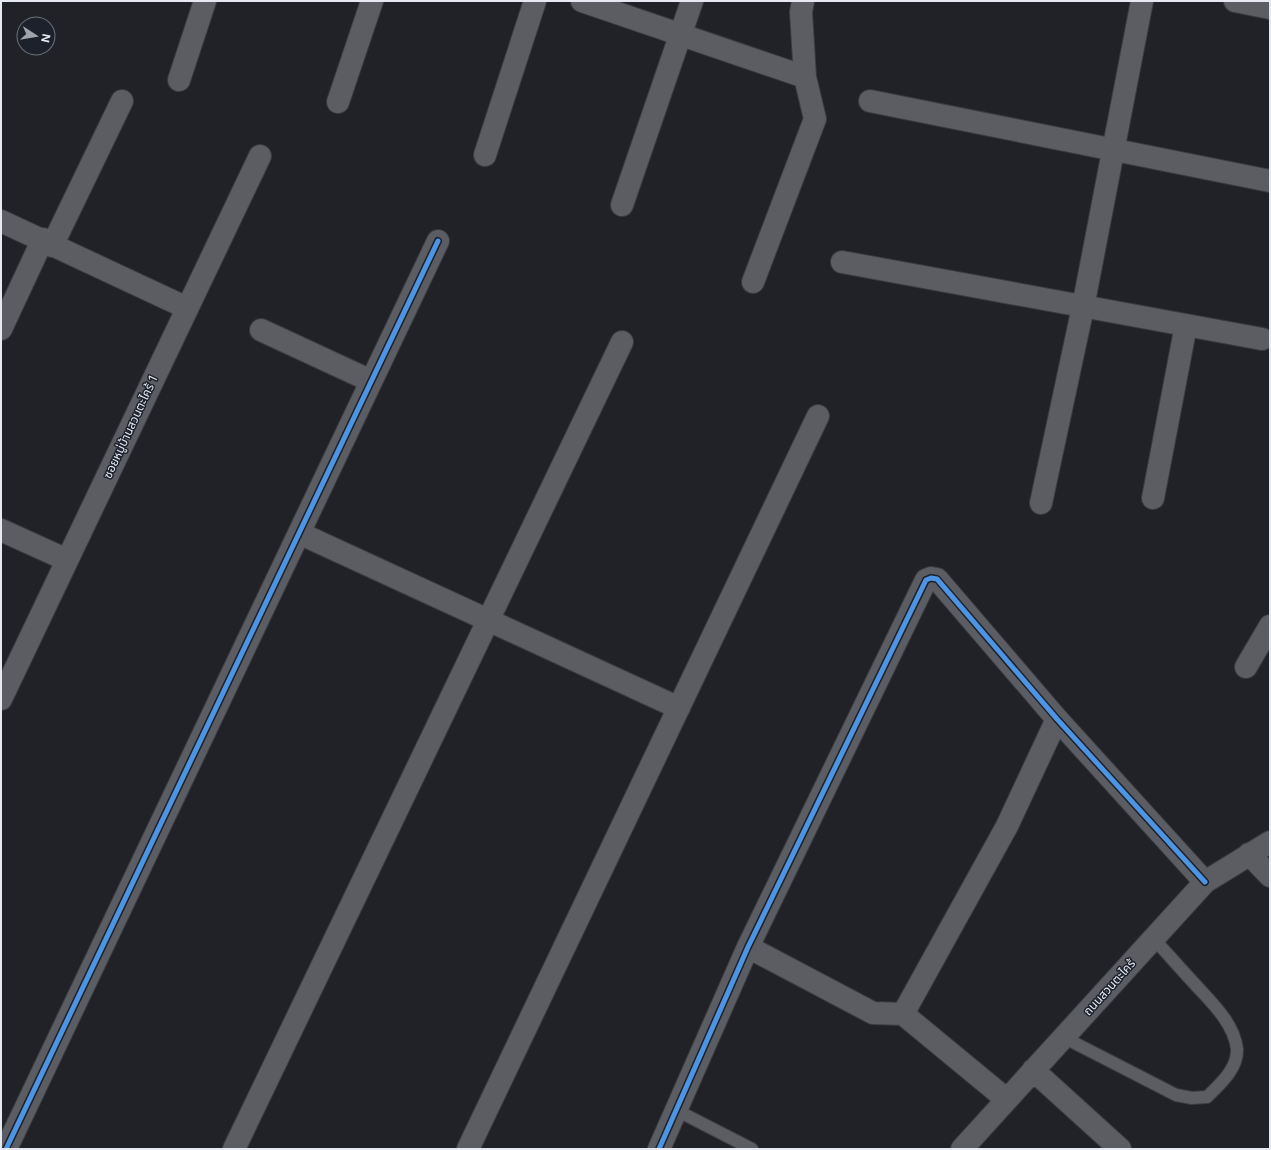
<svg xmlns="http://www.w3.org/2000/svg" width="1271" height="1150" viewBox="0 0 1271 1150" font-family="Inter,'Noto Sans Thai',sans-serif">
	<rect width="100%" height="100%" fill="#202228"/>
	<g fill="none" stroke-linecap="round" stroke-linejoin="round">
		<defs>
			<path id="lane" d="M1063,1037L1176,1095L1192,1098L1207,1097C1219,1085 1238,1069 1237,1049C1234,1022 1209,1000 1192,981C1179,967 1166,952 1153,938
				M676,1110L752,1149"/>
			<path id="street" d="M582,1L805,77
				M1235,1L1270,8
				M179,80L205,1
				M870,101L1270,181
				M338,102L372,1
				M485,155L535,1
				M622,205L692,1
				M1,221L187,308
				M52,246L122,101
				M842,262L1262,339
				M753,282L815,119L805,77L801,12L803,1
				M1,329L43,239
				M261,330L371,381
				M1153,498L1186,325
				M1041,503L1083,307L1142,1
				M1,530L67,560
				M299,533L679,708
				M1246,667L1270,626
				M1,699L260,156
				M1249,854L1270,876
				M748,947L873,1013L903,1014L1006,1099
				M903,1014L1007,826L1057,719
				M1033,1070L1120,1149
				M6,1149L438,241
				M234,1149L622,342
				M468,1149L818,416
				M659,1149L748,947L926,580L931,578L937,579L1057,719L1205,882
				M962,1149L1205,882L1270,842"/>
		</defs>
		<!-- lane casing -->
		<use href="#lane" stroke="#3a3c41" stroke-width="14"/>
		<!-- street casing -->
		<use href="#street" stroke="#3a3c41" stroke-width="24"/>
		<!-- lane -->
		<use href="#lane" stroke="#5b5d62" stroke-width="12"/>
		<!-- street -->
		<use href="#street" stroke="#5b5d62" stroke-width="22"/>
		<defs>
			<path id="cycleway" d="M6,1149L438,241
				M659,1149L748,947L926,580L931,578L937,579L1057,719L1205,882"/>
		</defs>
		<!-- cycleway casing -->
		<use href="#cycleway" stroke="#1c212c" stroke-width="8"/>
		<!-- cycleway -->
		<use href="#cycleway" stroke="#4d94e3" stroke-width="5"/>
	</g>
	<g text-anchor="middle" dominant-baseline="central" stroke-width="3" stroke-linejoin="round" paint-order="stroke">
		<!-- street labels -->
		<g font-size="12" fill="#e6e9f1" stroke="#1c212c">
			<text transform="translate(130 427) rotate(-65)">ซอยหมู่บ้านสวนตะไคร้ 1</text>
			<text transform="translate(1109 987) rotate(-48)">ถนนสวนตะไคร้</text>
		</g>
	</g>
	<!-- border -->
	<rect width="1271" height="1150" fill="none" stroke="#e6e9f1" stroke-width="4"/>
	<!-- north arrow -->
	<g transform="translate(36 36) rotate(102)"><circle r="19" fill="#1c212c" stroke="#6d717b"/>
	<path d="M0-3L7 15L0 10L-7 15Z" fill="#a1a3ab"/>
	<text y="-6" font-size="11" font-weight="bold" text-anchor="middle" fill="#e6e9f1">N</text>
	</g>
</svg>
